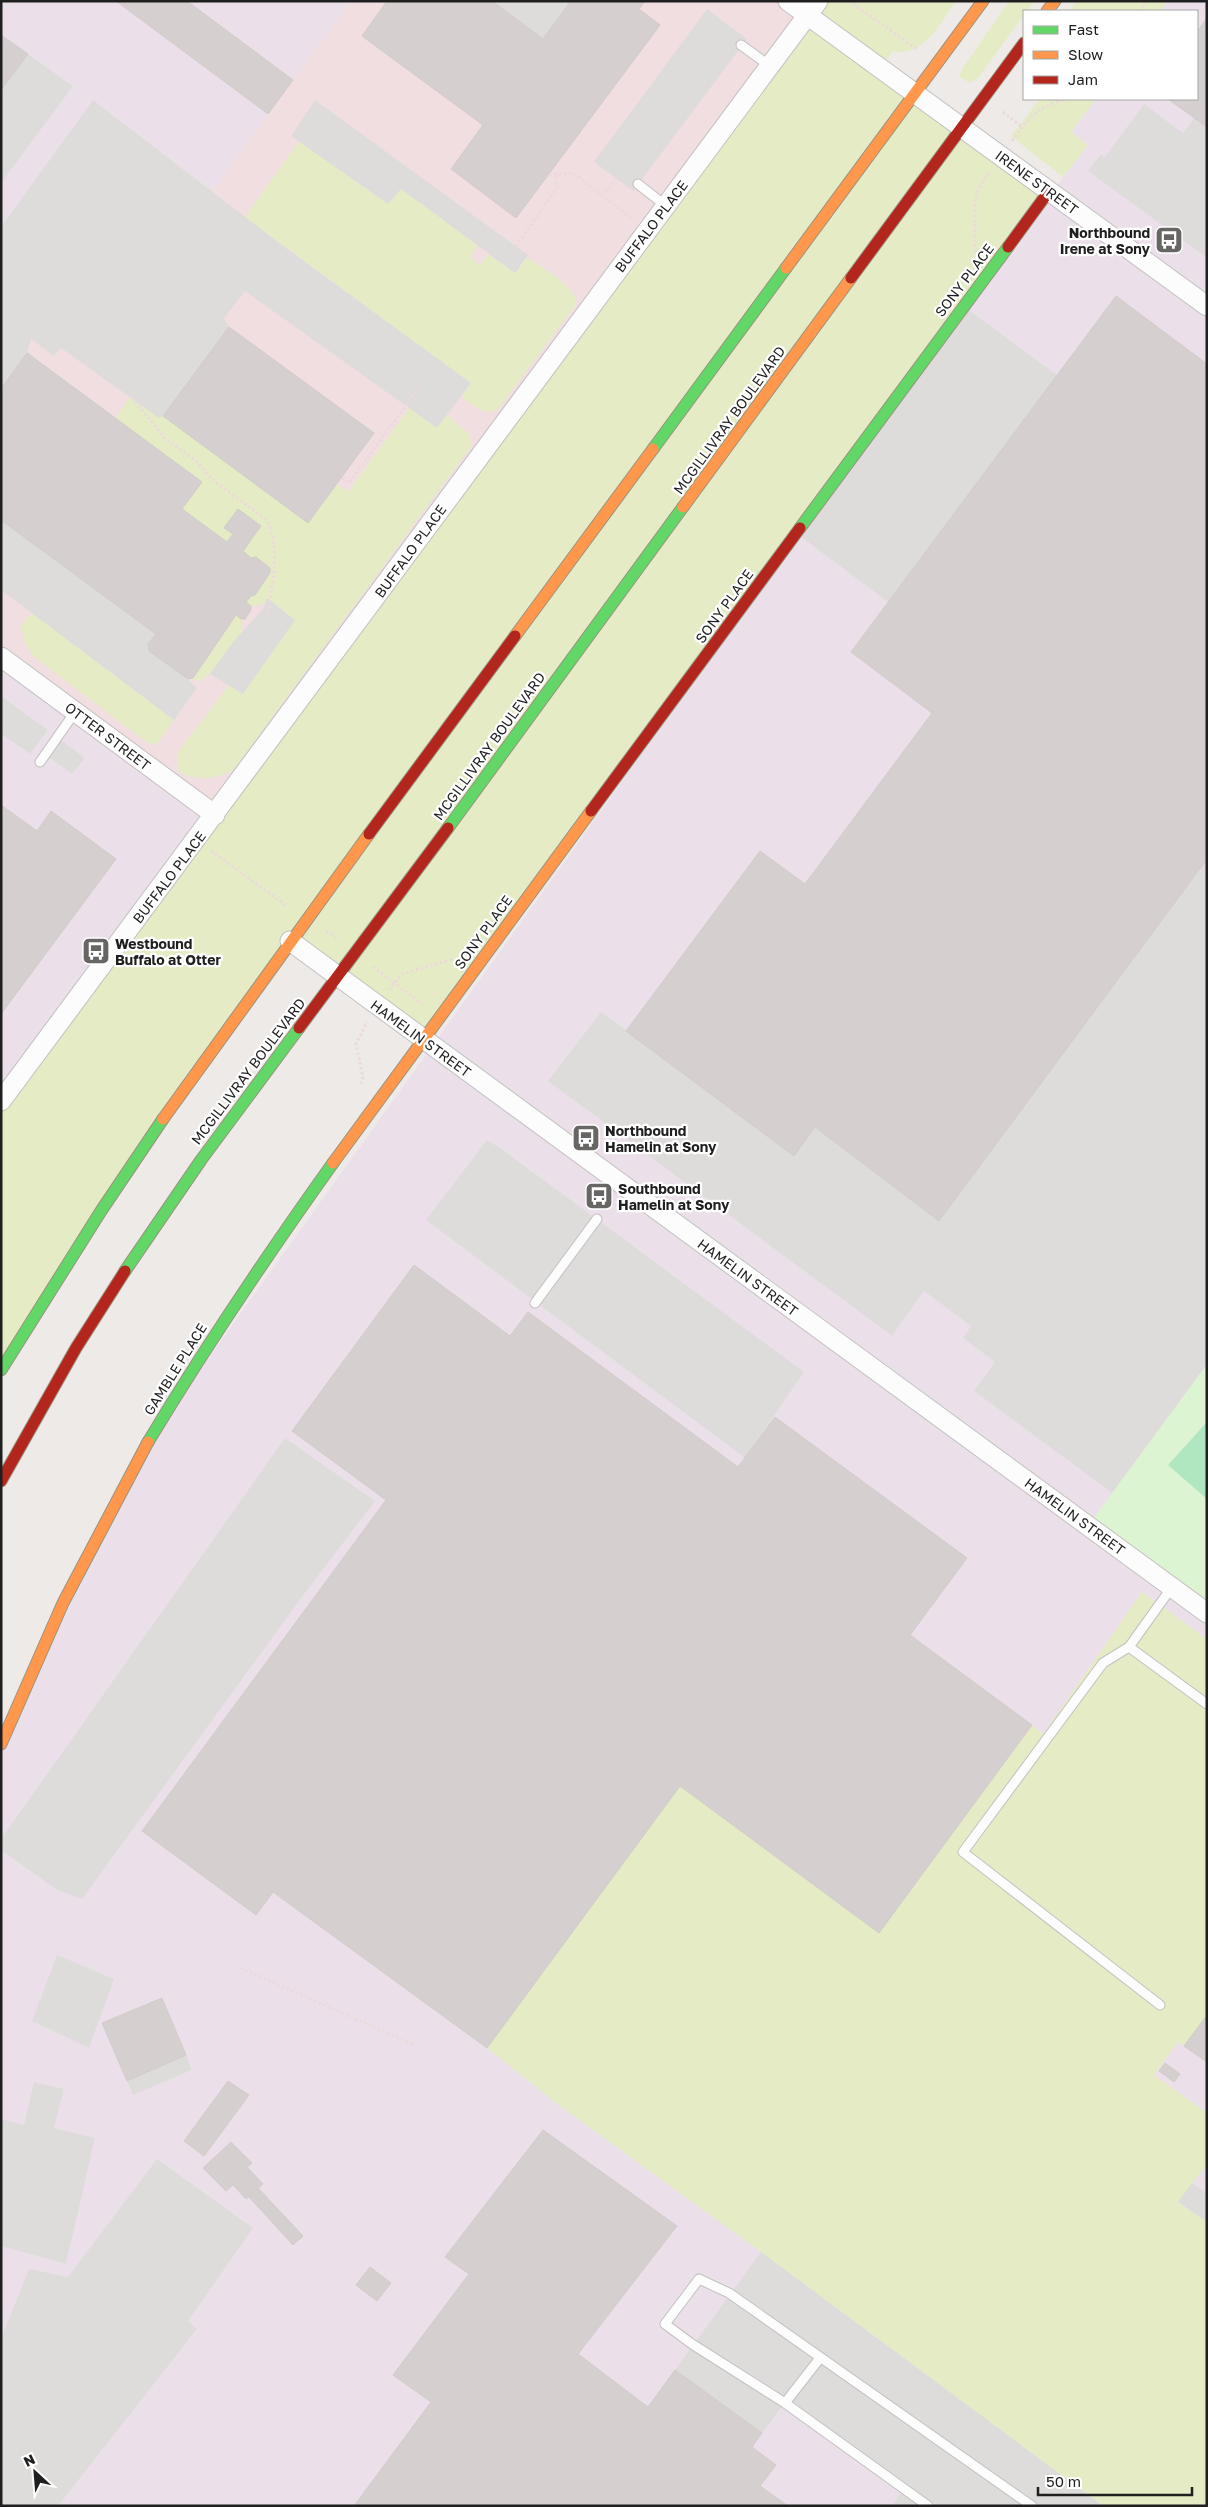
<svg xmlns="http://www.w3.org/2000/svg" width="1208" height="2507" viewBox="0 0 1208 2507" font-family="'Golos Text',sans-serif">
	<rect width="100%" height="100%" fill="#eeeae8"/>
	<!-- commercial -->
	<path fill="#f0dee1" d="M351,1H788L807,15L215,815L1,657V227L93,100L212,190Z"/>
	<!-- industrial -->
	<path fill="#ebe0e9" d="M1,1H351L212,190L93,101L1,227Z
		M1168,1H1207V1364L1088,1526L1207,1613V2506H1V1744L144,1448L963,306L1088,145L1071,132L1096,99H1197V11H1160Z
		M1,657L215,815L1,1101Z"/>
	<!-- grass -->
	<path fill="#e5ecc5" d="M818,1H956C941,22 924,58 893,51L880,69L1049,191L423,1039L290,942L1,1370V1101Z
		M1009,1H1034L1027,11H1024V15L978,78L970,83L959,77L962,69Z
		M1077,1H1168L1160,11H1069Z
		M1040,99H1096L1071,132L1088,145L1063,177L1011,136Z
		M299,141L388,204L401,188L478,246L470,257L480,265L488,254L515,273L525,259L528,258C541,267 582,290 575,306L498,409C485,417 473,405 462,398L470,383L245,217Z
		M132,398L159,418L163,416L308,523L337,484L348,492L409,408L437,428L447,415L470,435L471,447L467,452L234,769C215,780 199,782 179,772L177,762L178,752L229,685L243,693L267,599L266,603L251,606L246,602L251,596L255,595L270,573V567L256,557L251,558L243,551L260,526L225,528L233,534L227,542L182,509L202,482L116,418L128,399Z
		M33,614L174,720L156,745L146,742L34,657L24,641L21,627L26,618Z
		M236,615L241,619L242,633L208,675L199,681L188,679L193,678Z
		M1142,1592L1207,1639V2015L1184,2046L1178,2042L1154,2075L1207,2113V2164L1178,2202L1207,2222V2506H1103L761,2252L560,2106L487,2048L680,1786L879,1932L1032,1725L1043,1734Z"/>
	<!-- park -->
	<path fill="#dcf4d2" d="M1207,1364V1613L1088,1526Z"/>
	<!-- pitch -->
	<path fill="#b1e7c0" d="M1207,1422V1499L1168,1465Z"/>
	<!-- parking -->
	<path fill="#dedcdb" d="M492,1H571L543,39Z
		M707,9L747,39L633,191L594,162Z
		M28,54L73,86L1,183V90Z
		M93,100L279,243L471,383L437,428L245,291L224,318L229,327L163,416L159,418L61,348L54,356L31,339L27,353L1,389V227Z
		M315,100L528,255L515,273L401,189L388,204L291,136Z
		M1144,104L1183,133L1194,118L1207,127V258L1088,171L1101,154L1105,157Z
		M963,306L1057,375L888,602L796,533Z
		M1,520L156,634L148,644L197,688L174,720L1,590Z
		M267,598L295,620L243,694L210,674L234,641L263,609Z
		M1,696L48,730L30,754L3,735L1,736Z
		M58,738L85,758L72,774L46,755Z
		M1207,859V1364L1112,1493L974,1391L995,1362L963,1338L971,1326L924,1291L892,1336L548,1081L601,1012L794,1155L815,1127L939,1221Z
		M487,1140L503,1150L804,1372L745,1458L426,1220Z
		M285,1438L375,1501L299,1601L82,1899L57,1890L1,1850V1839Z
		M57,1955L114,1979L89,2048L32,2021Z
		M186,2055L192,2070L133,2095L127,2081Z
		M34,2082L64,2089L54,2128L95,2138L66,2264L1,2246V2119L24,2125Z
		M157,2159L253,2228L188,2321L197,2329L58,2506H1V2350L4,2331L29,2269L68,2277Z
		M1192,2183L1207,2193V2222L1178,2202Z
		M761,2252L1103,2506H892L904,2489L785,2403L762,2433L675,2370Z"/>
	<!-- building -->
	<path fill="#d5d0cf" stroke="#d1cbc9" d="M116,1H187L293,80L268,114Z
		M387,1H492L543,39L571,1H645L639,9L660,25L516,218L451,169L483,125L362,36Z
		M1207,18V127L1168,99H1197V32Z
		M1,35L28,54L1,90Z
		M1116,296L1207,364V859L939,1221L815,1127L794,1156L626,1031L760,851L805,884L932,713L851,652Z
		M229,327L374,433L308,523L163,416Z
		M27,353L202,482L182,509L227,542L233,534L224,528L238,509L261,526L243,551L251,558L256,557L270,568V573L255,595L251,596L246,602L251,606V610L245,619H241L236,615L193,678L188,679L149,651L148,644L156,634L1,520V389Z
		M1,805L37,831L51,811L116,859L1,1014Z
		M414,1265L510,1336L528,1312L738,1467L775,1417L967,1558L910,1635L1032,1725L879,1933L680,1786L487,2048L273,1892L256,1915L142,1831L386,1500L292,1431Z
		M162,1998L186,2055L127,2081L102,2023Z
		M1207,2015V2062L1184,2046Z
		M1165,2063L1180,2074L1174,2082L1159,2071Z
		M228,2081L249,2095L204,2156L184,2141Z
		M543,2130L677,2226L578,2354L648,2407L675,2370L762,2433L752,2447L776,2465L760,2486L788,2506H354L431,2402L393,2375L469,2274L445,2257Z
		M231,2142L252,2163L247,2167L263,2184L246,2199L233,2185L226,2191L203,2168Z
		M258,2188L303,2236L293,2245L249,2197Z
		M370,2267L391,2283L377,2301L356,2285Z"/>
	<g fill="none" stroke-linecap="round" stroke-linejoin="round">
		<defs>
			<path id="lane" d="M741,45L770,66
				M638,184L666,206
				M40,762L75,712
				M535,1303L597,1219
				M1172,1587L1129,1647L1207,1704
				M1129,1647L1103,1663L963,1852L1160,2005
				M785,2403L820,2358
				M928,2506L785,2403L692,2344L665,2324L699,2279L729,2293L1032,2506"/>
			<path id="street" d="M788,1L1207,306
				M1,657L215,815
				M290,941L1207,1613
				M1,1101L818,1"/>
			<path id="fast" d="M653,449L786,268
				M800,528L1008,247
				M448,828L683,507
				M125,1271L201,1160L299,1028
				M1,1370L101,1211L163,1119
				M148,1442C206,1346 268,1254 333,1163"/>
			<path id="slow" d="M1047,11L1055,1
				M786,268L983,1
				M683,507L851,278
				M515,636L653,449
				M163,1119L369,834
				M333,1163L591,811
				M1,1744L63,1603L148,1442"/>
			<path id="jam" d="M1008,247L1049,191
				M851,278L1024,43
				M591,811L800,528
				M369,834L515,636
				M299,1028L448,828
				M1,1481L76,1348L125,1271"/>
		</defs>
		<!-- lane casing -->
		<use href="#lane" stroke="#c3c1c0" stroke-width="11"/>
		<!-- street casing -->
		<use href="#street" stroke="#c3c1c0" stroke-width="21"/>
		<!-- fast casing -->
		<use href="#fast" stroke="#99937f" stroke-width="13"/>
		<!-- slow casing -->
		<use href="#slow" stroke="#99937f" stroke-width="13"/>
		<!-- jam casing -->
		<use href="#jam" stroke="#99937f" stroke-width="13"/>
		<!-- path -->
		<path stroke="#ecd9dc" stroke-width="3" stroke-dasharray="2.5 2.5" stroke-linecap="butt" d="M849,1L918,50
			M1140,11L1147,1
			M1003,112L1022,127
			M1012,141C1030,116 1036,108 1066,99
			M549,175L573,173L633,219
			M602,196L616,178
			M516,246L557,188L556,174
			M975,252V199L980,186L990,171
			M132,398L166,439L198,463L214,481L267,520C282,555 270,582 269,616
			M342,478L349,483L421,385
			M211,851L287,906
			M326,931L338,938
			M373,967L422,1004
			M389,990L402,974L453,959
			M361,1084L363,1077L356,1044L367,1022
			M241,1968L414,2045"/>
		<!-- lane -->
		<use href="#lane" stroke="#fcfcfc" stroke-width="9"/>
		<!-- street -->
		<use href="#street" stroke="#fcfcfc" stroke-width="19"/>
		<!-- fast -->
		<use href="#fast" stroke="#63d668" stroke-width="11"/>
		<!-- slow -->
		<use href="#slow" stroke="#ff974d" stroke-width="11"/>
		<!-- jam -->
		<use href="#jam" stroke="#b3261e" stroke-width="11"/>
	</g>
	<!-- icons -->
	<defs>
		<symbol id="bus-square" viewBox="-11 -11 22 22"><rect x="-9" y="-9" width="18" height="18" rx="4" fill="#676665" stroke="#fff"/><path d="M-5-6H5V4H4V6H2V4H-2V6H-4V4H-5ZM-3.5-4V0h7V-4ZM-3.5 1.2v1.5H-2V1.2ZM2 1.2v1.5H3.5V1.2Z" fill="#fff"/></symbol>
	</defs>
	<g fill-rule="evenodd">
		<use href="#bus-square" x="1153" y="224" width="32" height="32"/>
		<use href="#bus-square" x="80" y="935" width="32" height="32"/>
		<use href="#bus-square" x="570" y="1122" width="32" height="32"/>
		<use href="#bus-square" x="583" y="1180" width="32" height="32"/>
	</g>
	<g text-anchor="middle" dominant-baseline="central" stroke-width="4.5" stroke-linejoin="round" paint-order="stroke">
		<!-- street labels -->
		<g font-size="14" fill="#1f1f1f" stroke="#fff">
			<text transform="translate(1037 182) rotate(36)">IRENE STREET</text>
			<text transform="translate(651 226) rotate(-53)">BUFFALO PLACE</text>
			<text transform="translate(964 280) rotate(-53)">SONY PLACE</text>
			<text transform="translate(729 420) rotate(-54)">MCGILLIVRAY BOULEVARD</text>
			<text transform="translate(410 551) rotate(-54)">BUFFALO PLACE</text>
			<text transform="translate(724 606) rotate(-54)">SONY PLACE</text>
			<text transform="translate(108 736) rotate(37)">OTTER STREET</text>
			<text transform="translate(489 746) rotate(-54)">MCGILLIVRAY BOULEVARD</text>
			<text transform="translate(169 877) rotate(-53)">BUFFALO PLACE</text>
			<text transform="translate(483 932) rotate(-54)">SONY PLACE</text>
			<text transform="translate(421 1038) rotate(36)">HAMELIN STREET</text>
			<text transform="translate(248 1071) rotate(-53)">MCGILLIVRAY BOULEVARD</text>
			<text transform="translate(748 1277) rotate(36)">HAMELIN STREET</text>
			<text transform="translate(175 1369) rotate(-58)">GAMBLE PLACE</text>
			<text transform="translate(1075 1516) rotate(36)">HAMELIN STREET</text>
		</g>
		<!-- poi labels -->
		<g font-size="14" font-weight="bold" fill="#1f1f1f" stroke="#fff" text-anchor="start">
			<text x="1150" y="232" text-anchor="end">Northbound<tspan x="1150" dy="16">Irene at Sony</tspan></text>
			<text x="115" y="943">Westbound<tspan x="115" dy="16">Buffalo at Otter</tspan></text>
			<text x="605" y="1130">Northbound<tspan x="605" dy="16">Hamelin at Sony</tspan></text>
			<text x="618" y="1188">Southbound<tspan x="618" dy="16">Hamelin at Sony</tspan></text>
		</g>
	</g>
	<!-- border -->
	<rect width="1208" height="2507" fill="none" stroke="#1f1f1f" stroke-width="5"/>
	<!-- legend -->
	<rect x="1023" y="10" width="175" height="90" fill="#ffffff" stroke="#a5a5a5"/>
	<rect x="1033" y="26" width="25" height="8" fill="#63d668" stroke="#a5a5a5"/>
	<text x="1068" y="35" font-size="15" fill="#1f1f1f">Fast</text>
	<rect x="1033" y="51" width="25" height="8" fill="#ff974d" stroke="#a5a5a5"/>
	<text x="1068" y="60" font-size="15" fill="#1f1f1f">Slow</text>
	<rect x="1033" y="76" width="25" height="8" fill="#b3261e" stroke="#a5a5a5"/>
	<text x="1068" y="85" font-size="15" fill="#1f1f1f">Jam</text>
	<!-- north arrow -->
	<g transform="translate(35 2472) rotate(334)" stroke="#ffffff" stroke-width="4" paint-order="stroke">
	<path d="M0-4L9 19L0 12L-9 19Z" fill="#1f1f1f"/>
	<text y="-8" font-size="14" font-weight="bold" text-anchor="middle" fill="#1f1f1f">N</text>
	</g>
	<!-- scale -->
	<path d="M1038 2487v8h154v-8" fill="none" stroke="#1f1f1f" stroke-width="2.5"/>
	<text x="1046" y="2487" font-size="15" fill="#1f1f1f" stroke="#ffffff" stroke-width="4" paint-order="stroke">50 m</text>
</svg>
